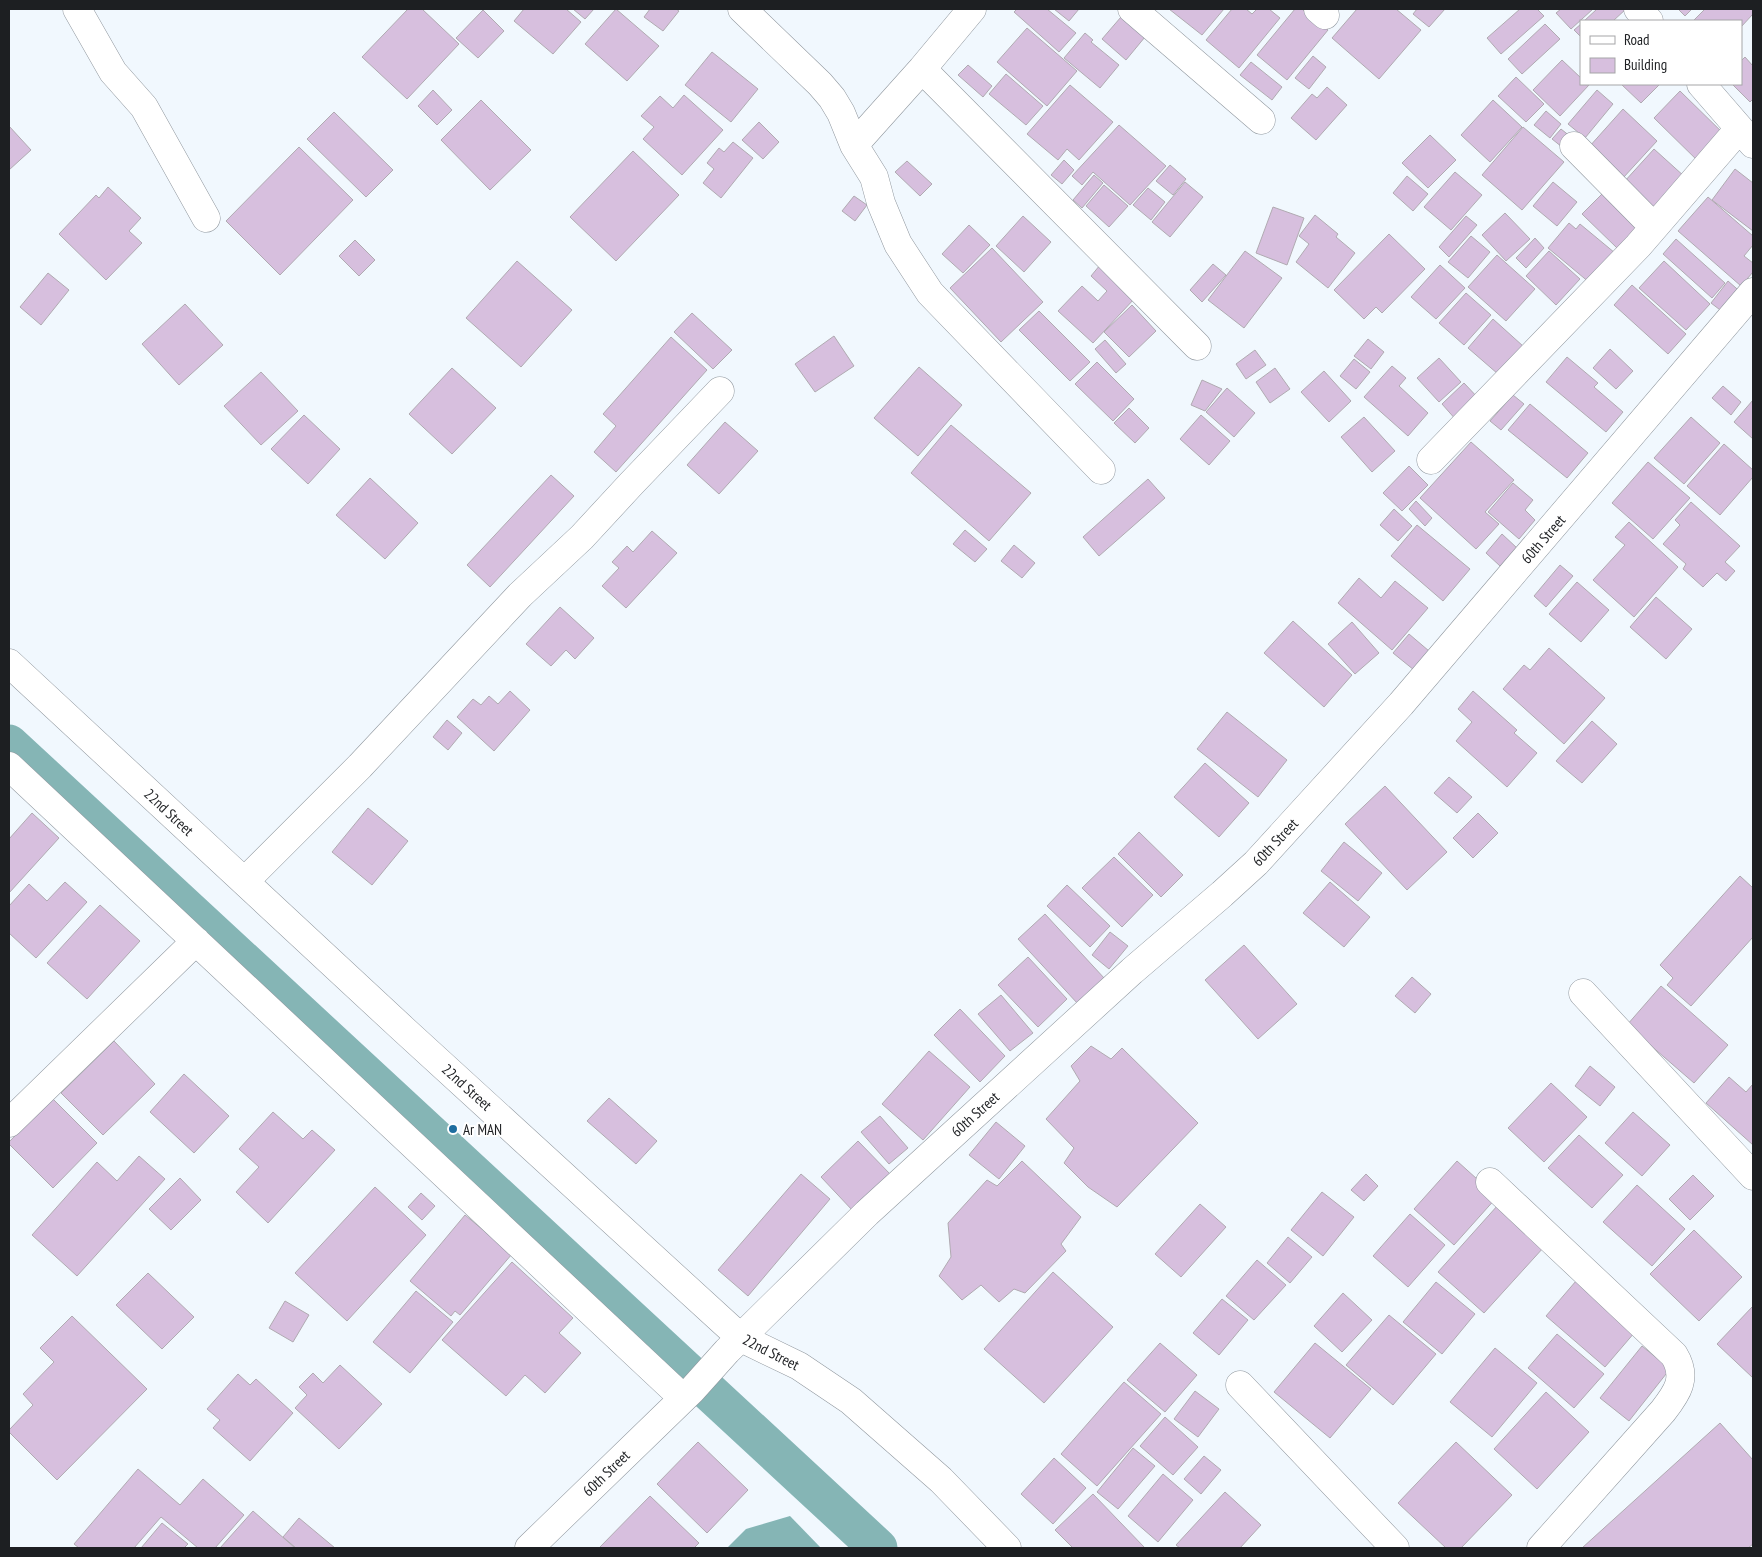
<svg xmlns="http://www.w3.org/2000/svg" width="1762" height="1557" viewBox="0 0 1762 1557" font-family="'PT Sans Narrow',sans-serif">
	<rect width="100%" height="100%" fill="#f1f8fe"/>
	<!-- water -->
	<path fill="#85b5b5" d="M790,1516L821,1548H727L746,1529Z"/>
	<g fill="none" stroke-linecap="round" stroke-linejoin="round">
		<!-- canal -->
		<path stroke="#85b5b5" stroke-width="39" d="M9,744L878,1548"/>
	</g>
	<!-- building -->
	<path fill="#d7bfde" stroke="#b0aab1" d="M408,9H422L459,44L407,99L362,57Z
		M524,9H566L581,22L553,54L514,21Z
		M573,9H594L585,19Z
		M616,9L659,46L627,81L585,44Z
		M650,9H676L679,11L663,31L644,17Z
		M1017,9H1047L1076,33L1059,52L1014,12Z
		M1054,9H1079L1069,21Z
		M1169,9H1224L1202,35Z
		M1232,9H1246L1252,14L1257,9H1269L1280,18L1239,68L1206,40Z
		M1295,9H1302L1328,30L1287,80L1257,55Z
		M1357,9H1396L1421,30L1379,79L1332,38Z
		M1417,9H1445L1429,27L1413,14Z
		M1520,9H1537L1544,16L1501,54L1487,38Z
		M1561,9H1593L1571,29L1556,13Z
		M1597,9H1626L1613,21H1584Z
		M1678,9H1692L1685,16Z
		M1705,9H1753V14L1741,27V21H1693Z
		M483,10L504,31L478,58L456,38Z
		M1121,17L1145,37L1126,60L1102,39Z
		M1545,24L1560,39L1522,74L1508,59Z
		M1581,24V37L1574,30Z
		M1027,28L1077,71L1047,106L997,62Z
		M1085,33L1093,40L1091,42L1119,65L1100,88L1064,58Z
		M712,52L758,89L731,122L685,85Z
		M1313,56L1326,67L1309,89L1295,78Z
		M1745,57L1753,66V99L1750,102L1732,84H1741V61Z
		M1562,60L1581,78V84L1589,85L1560,116L1533,90Z
		M1251,62L1282,87L1272,100L1240,75Z
		M968,65L992,86L983,97L958,75Z
		M1006,74L1043,106L1026,125L989,94Z
		M1516,77L1544,104L1526,122L1498,96Z
		M1621,84H1660L1641,103Z
		M1070,85L1113,122L1079,160L1067,149L1058,160L1027,134Z
		M1327,87L1347,105L1316,140L1291,118L1312,94L1317,98Z
		M433,90L452,110L437,125L418,106Z
		M1597,90L1613,104L1585,138L1568,124Z
		M1680,91L1728,138L1702,165L1654,118Z
		M684,95L723,130L682,175L643,139L654,127L641,116L660,96L673,108Z
		M481,100L531,150L490,190L441,140Z
		M1493,100L1522,127L1490,162L1461,135Z
		M1623,109L1657,141L1623,178L1589,147Z
		M1546,111L1561,124L1550,138L1534,125Z
		M334,112L393,170L366,197L307,139Z
		M759,122L779,142L763,159L742,140Z
		M1119,125L1166,166L1130,205L1093,172L1082,185L1072,176Z
		M9,126L31,150L9,170Z
		M1523,127L1564,162L1522,210L1482,175Z
		M1561,129L1571,137L1562,147L1552,139Z
		M1430,135L1456,160L1428,188L1402,163Z
		M733,142L753,158L721,198L703,183L714,169L707,163L719,148L724,152Z
		M299,147L353,200L280,275L226,221Z
		M1654,149L1685,177L1656,211L1624,182Z
		M633,151L679,195L616,261L570,217Z
		M1064,160L1074,170L1062,184L1051,175Z
		M907,161L932,184L920,196L895,172Z
		M1170,165L1186,179L1173,195L1156,181Z
		M1735,169L1753,183V231L1712,200Z
		M1455,172L1482,195L1451,230L1424,207Z
		M1094,175L1103,183L1082,208L1073,200Z
		M1407,176L1428,194L1413,211L1393,193Z
		M1185,182L1203,197L1170,237L1152,222Z
		M1553,182L1577,202L1557,226L1533,206Z
		M1104,185L1128,206L1109,227L1086,206Z
		M108,187L141,218L129,231L142,243L106,280L59,234L96,195L99,198Z
		M1148,188L1165,202L1151,220L1133,205Z
		M1604,192L1639,226L1617,248L1582,214Z
		M854,196L867,205L855,221L842,211Z
		M1708,197L1753,236V245L1744,256L1753,263V272L1741,286L1678,231Z
		M1273,207L1304,218L1287,265L1256,253Z
		M1505,213L1530,239L1506,261L1482,235Z
		M1315,215L1338,234L1336,237L1355,253L1328,288L1296,262L1309,244L1299,236Z
		M1023,216L1051,242L1024,272L996,246Z
		M1466,216L1477,225L1449,257L1439,247Z
		M1569,223L1576,229L1580,224L1615,253L1590,283L1548,248Z
		M969,225L990,245L963,273L942,254Z
		M1389,234L1425,269L1382,313L1376,307L1364,319L1334,290Z
		M1471,236L1490,252L1468,278L1448,262Z
		M1535,238L1544,248L1526,268L1516,258Z
		M1676,239L1725,283L1712,298L1663,254Z
		M355,240L375,260L359,276L339,256Z
		M992,248L1043,302L1001,342L950,288Z
		M1245,251L1282,278L1244,328L1208,300Z
		M1549,251L1580,279L1556,305L1526,276Z
		M1497,255L1535,289L1506,321L1468,287Z
		M517,261L572,310L521,367L466,318Z
		M1664,261L1710,304L1686,330L1639,288Z
		M1213,264L1226,275L1202,302L1190,290Z
		M1100,265L1135,298L1093,343L1058,311L1082,286L1098,301L1107,291L1091,276Z
		M1440,265L1465,288L1436,319L1411,297Z
		M48,273L69,290L41,325L20,307Z
		M1728,281L1744,295L1728,316L1711,303Z
		M1632,285L1686,334L1668,354L1614,305Z
		M1466,293L1491,315L1464,345L1439,323Z
		M185,304L223,345L179,385L142,344Z
		M1132,305L1156,331L1129,357L1104,332Z
		M1039,311L1090,362L1070,381L1019,330Z
		M692,313L732,350L713,369L674,332Z
		M1493,319L1523,346L1498,374L1468,348Z
		M834,336L854,366L815,392L795,364Z
		M671,337L707,370L616,472L594,452L616,426L603,414Z
		M1368,339L1384,352L1371,369L1354,356Z
		M1105,340L1126,364L1116,373L1095,349Z
		M1610,349L1633,371L1616,389L1593,368Z
		M1255,350L1266,365L1246,379L1236,364Z
		M1567,357L1598,383L1594,387L1623,412L1606,432L1546,382Z
		M1439,358L1461,382L1439,402L1417,378Z
		M1354,359L1370,372L1356,389L1340,376Z
		M1097,362L1134,399L1113,421L1075,384Z
		M1392,366L1406,378L1399,386L1428,413L1408,436L1364,397Z
		M919,367L962,405L918,456L874,418Z
		M452,368L496,408L452,454L409,414Z
		M1275,368L1290,389L1270,403L1256,382Z
		M1324,371L1351,401L1329,422L1301,392Z
		M261,372L298,411L261,445L224,406Z
		M1202,380L1222,389L1205,411L1191,405Z
		M1464,383L1480,400L1457,421L1442,404Z
		M1723,386L1741,402L1731,415L1712,398Z
		M1227,388L1255,413L1234,437L1206,412Z
		M1513,395L1524,404L1501,430L1490,421Z
		M1753,400V439L1734,422Z
		M1530,404L1588,453L1567,478L1508,430Z
		M1129,408L1149,428L1135,443L1114,423Z
		M304,415L340,449L308,484L271,449Z
		M1201,415L1230,441L1209,465L1180,439Z
		M1364,417L1395,451L1372,472L1341,437Z
		M1691,417L1720,443L1684,484L1654,458Z
		M725,422L758,451L719,494L687,465Z
		M951,425L1031,493L989,541L911,473Z
		M1471,442L1514,480L1485,512L1499,524L1476,549L1420,498Z
		M1724,444L1753,470V477L1720,515L1687,486Z
		M1648,462L1690,498L1653,539L1612,503Z
		M1409,466L1428,485L1402,511L1383,493Z
		M551,475L574,496L490,587L467,565Z
		M370,478L418,523L385,559L336,515Z
		M1148,479L1165,498L1099,556L1083,537Z
		M1513,483L1533,500L1525,510L1535,520L1519,539L1488,512Z
		M1416,501L1432,518L1425,526L1409,509Z
		M1691,502L1740,546L1725,562L1735,571L1726,581L1717,573L1703,587L1683,569L1686,564L1663,544L1680,525L1675,520Z
		M1394,509L1412,526L1398,541L1380,525Z
		M1629,522L1678,567L1634,617L1593,580L1625,545L1615,537Z
		M1417,525L1470,569L1443,601L1391,556Z
		M965,530L987,549L975,562L953,544Z
		M652,531L677,553L626,608L602,586L619,568L612,562L627,546L633,552Z
		M1502,534L1517,548L1500,566L1486,553Z
		M1014,545L1035,563L1022,578L1001,561Z
		M1560,565L1573,576L1546,607L1534,596Z
		M1359,578L1381,598L1395,581L1428,608L1392,650L1338,603Z
		M1577,582L1609,610L1581,642L1549,614Z
		M1656,597L1692,629L1666,659L1630,627Z
		M560,607L594,638L575,659L566,650L551,666L526,644Z
		M1293,621L1352,675L1324,707L1264,653Z
		M1352,622L1379,653L1355,674L1328,644Z
		M1409,634L1429,651L1414,670L1393,653Z
		M1549,648L1605,698L1564,744L1503,689L1524,665L1530,670Z
		M510,691L530,710L494,751L457,717L473,699L481,705L489,696L498,704Z
		M1473,691L1517,730L1514,733L1537,753L1507,787L1456,741L1472,722L1458,709Z
		M1227,712L1287,760L1258,797L1197,749Z
		M447,720L462,733L448,750L433,737Z
		M1592,721L1617,744L1582,783L1556,761Z
		M1205,763L1249,803L1219,837L1174,797Z
		M1449,777L1472,797L1457,813L1434,793Z
		M1385,786L1447,852L1407,890L1345,824Z
		M368,808L408,841L372,885L332,852Z
		M32,813L59,838L9,893V839Z
		M1478,813L1498,833L1473,858L1453,838Z
		M1139,832L1183,875L1161,897L1118,854Z
		M1344,842L1382,873L1358,901L1321,871Z
		M1114,857L1153,895L1122,927L1082,888Z
		M1740,876L1753,888V937L1691,1006L1667,985L1673,978L1660,965Z
		M65,882L87,902L36,958L9,933V906L29,884L47,901Z
		M1330,882L1370,917L1344,947L1303,913Z
		M1067,885L1110,926L1090,947L1047,906Z
		M100,905L140,941L87,999L47,963Z
		M1045,914L1105,979L1078,1004L1018,939Z
		M1110,932L1128,946L1109,969L1092,955Z
		M1244,945L1297,1004L1258,1039L1205,980Z
		M1028,957L1067,999L1038,1027L998,985Z
		M1412,977L1431,994L1415,1013L1395,996Z
		M1661,986L1728,1045L1694,1083L1627,1025Z
		M1001,995L1033,1033L1010,1051L978,1014Z
		M960,1009L1005,1056L980,1082L934,1035Z
		M114,1041L155,1084L103,1135L61,1093Z
		M1091,1046L1111,1059L1122,1048L1198,1123L1117,1207L1088,1187L1064,1163L1074,1148L1046,1119L1080,1081L1071,1066Z
		M929,1051L970,1087L923,1140L882,1104Z
		M1590,1066L1615,1087L1600,1106L1575,1086Z
		M184,1074L229,1116L194,1153L150,1112Z
		M1729,1077L1746,1092L1753,1084V1145L1706,1103Z
		M1551,1083L1587,1117L1544,1162L1508,1128Z
		M52,1098L97,1143L53,1188L9,1144V1142Z
		M609,1098L657,1141L636,1164L587,1121Z
		M273,1112L303,1139L312,1130L335,1150L268,1223L236,1192L259,1167L239,1149Z
		M1633,1112L1670,1145L1642,1176L1605,1143Z
		M880,1116L908,1148L889,1164L861,1132Z
		M996,1122L1025,1146L999,1179L969,1155Z
		M1579,1135L1623,1175L1592,1208L1548,1168Z
		M858,1141L891,1175L853,1211L821,1177Z
		M139,1156L165,1179L77,1276L32,1235L97,1162L117,1181Z
		M1022,1161L1081,1217L1061,1244L1066,1251L1025,1293L1014,1289L999,1302L981,1285L962,1300L939,1276L951,1257L948,1223L987,1180L997,1186Z
		M1457,1161L1497,1197L1454,1245L1414,1209Z
		M801,1174L830,1199L748,1296L718,1270Z
		M1366,1174L1378,1186L1364,1201L1351,1190Z
		M1693,1175L1714,1196L1690,1220L1669,1199Z
		M180,1178L201,1200L171,1230L149,1209Z
		M1637,1185L1685,1229L1652,1266L1603,1222Z
		M375,1187L426,1235L347,1321L295,1273Z
		M1322,1192L1354,1217L1323,1256L1291,1230Z
		M421,1193L435,1206L422,1220L408,1207Z
		M1200,1204L1226,1227L1181,1277L1155,1254Z
		M1498,1205L1544,1247L1484,1313L1438,1272Z
		M1410,1214L1445,1245L1408,1287L1373,1256Z
		M465,1215L512,1254L460,1315L455,1311L451,1316L410,1281Z
		M1694,1230L1742,1277L1699,1321L1650,1274Z
		M1288,1237L1312,1257L1290,1283L1267,1263Z
		M1257,1260L1286,1285L1254,1320L1226,1296Z
		M512,1262L573,1318L559,1333L581,1353L545,1393L525,1375L506,1396L442,1340Z
		M1053,1272L1113,1327L1044,1403L984,1349Z
		M148,1273L194,1317L162,1349L116,1305Z
		M1576,1281L1635,1332L1605,1367L1546,1316Z
		M1436,1282L1475,1314L1442,1354L1403,1322Z
		M416,1291L453,1322L410,1373L373,1342Z
		M1343,1293L1372,1320L1342,1352L1314,1326Z
		M1222,1299L1248,1320L1219,1355L1193,1333Z
		M285,1301L309,1315L293,1342L269,1328Z
		M1753,1306V1378L1717,1344Z
		M1389,1315L1436,1354L1393,1405L1346,1365Z
		M72,1316L147,1389L57,1480L9,1432V1430L33,1405L23,1394L54,1362L40,1348Z
		M1557,1334L1604,1374L1574,1408L1528,1368Z
		M1160,1343L1197,1375L1165,1412L1127,1380Z
		M1315,1343L1371,1389L1330,1438L1274,1392Z
		M1642,1346L1670,1369L1629,1421L1600,1398Z
		M1495,1348L1537,1383L1492,1437L1450,1402Z
		M340,1365L382,1404L339,1449L295,1408L307,1395L299,1387L313,1373L323,1383Z
		M238,1374L250,1385L256,1379L293,1413L250,1461L213,1428L220,1420L207,1409Z
		M1124,1382L1161,1414L1097,1486L1061,1454Z
		M1195,1391L1219,1409L1198,1437L1174,1419Z
		M1546,1392L1589,1432L1537,1489L1494,1449Z
		M1165,1417L1198,1447L1173,1475L1140,1446Z
		M1720,1423L1753,1460V1544L1748,1548H1582Z
		M698,1442L748,1490L707,1533L657,1484Z
		M1456,1442L1512,1495L1461,1548H1446L1398,1503Z
		M1133,1448L1155,1466L1118,1509L1097,1492Z
		M1204,1456L1221,1470L1201,1494L1184,1479Z
		M1054,1458L1086,1488L1053,1524L1021,1494Z
		M138,1469L180,1505L203,1479L244,1515L215,1548H198L161,1517L134,1548H79L74,1544Z
		M1163,1474L1193,1500L1158,1542L1128,1516Z
		M1225,1492L1261,1525L1240,1548H1180L1176,1545Z
		M1093,1494L1145,1548H1073L1055,1530Z
		M650,1496L699,1543L694,1548H599Z
		M253,1511L295,1548H220Z
		M299,1518L335,1548H296L283,1537Z
		M162,1523L188,1544L184,1548H141Z"/>
	<g fill="none" stroke-linecap="round" stroke-linejoin="round">
		<defs>
			<path id="minor" d="M77,9L113,72L144,107L206,218
				M742,9L820,84L832,98L841,113L854,145L874,177L881,203L898,244L930,293L1101,470
				M1132,9L1261,120
				M1318,9L1325,15
				M1638,9L1649,21
				M922,69L1197,346
				M1701,84L1753,144
				M854,145L922,69L972,9
				M1574,146L1654,227
				M1431,460L1638,246L1739,129
				M9,663L403,1029L741,1338L799,1366L851,1401L941,1480L1007,1548
				M9,766L683,1398
				M245,881L360,766L520,595L582,537L631,484L720,391
				M1583,993L1753,1176
				M9,1123L196,941
				M1490,1182L1674,1355C1688,1378 1677,1393 1663,1411L1541,1548
				M1240,1385L1395,1548
				M529,1548L692,1390L727,1351L867,1213L1132,971L1222,894L1256,863L1401,704L1753,292"/>
		</defs>
		<!-- minor casing -->
		<use href="#minor" stroke="#90979e" stroke-width="29"/>
		<!-- minor -->
		<use href="#minor" stroke="#fff" stroke-width="28"/>
	</g>
	<!-- markers -->
	<circle fill="#1d6d9f" stroke="#fff" stroke-width="2" cx="453" cy="1129" r="5"/>
	<g text-anchor="middle" dominant-baseline="central" stroke-width="4" stroke-linejoin="round" paint-order="stroke">
		<!-- street labels -->
		<g font-size="15" fill="#1d1f22" stroke="#fff">
			<text transform="translate(1543 539) rotate(-49)">60th Street</text>
			<text transform="translate(169 812) rotate(43)">22nd Street</text>
			<text transform="translate(1275 842) rotate(-47)">60th Street</text>
			<text transform="translate(467 1087) rotate(42)">22nd Street</text>
			<text transform="translate(975 1114) rotate(-42)">60th Street</text>
			<text transform="translate(771 1352) rotate(27)">22nd Street</text>
			<text transform="translate(606 1473) rotate(-44)">60th Street</text>
		</g>
		<!-- poi labels -->
		<g font-size="15" fill="#1d1f22" stroke="#fff" text-anchor="start">
			<text x="463" y="1129">Ar MAN</text>
		</g>
	</g>
	<!-- border -->
	<rect width="1762" height="1557" fill="none" stroke="#1d1f22" stroke-width="20"/>
	<!-- legend -->
	<rect x="1580" y="20" width="162" height="65" fill="#ffffff" stroke="#a5a5a7"/>
	<rect x="1590" y="36" width="25" height="8" fill="#ffffff" stroke="#a5a5a7"/>
	<text x="1624" y="45" font-size="15" fill="#1d1f22">Road</text>
	<rect x="1590" y="58" width="25" height="15" fill="#d7bfde" stroke="#a5a5a7"/>
	<text x="1624" y="70" font-size="15" fill="#1d1f22">Building</text>
</svg>
